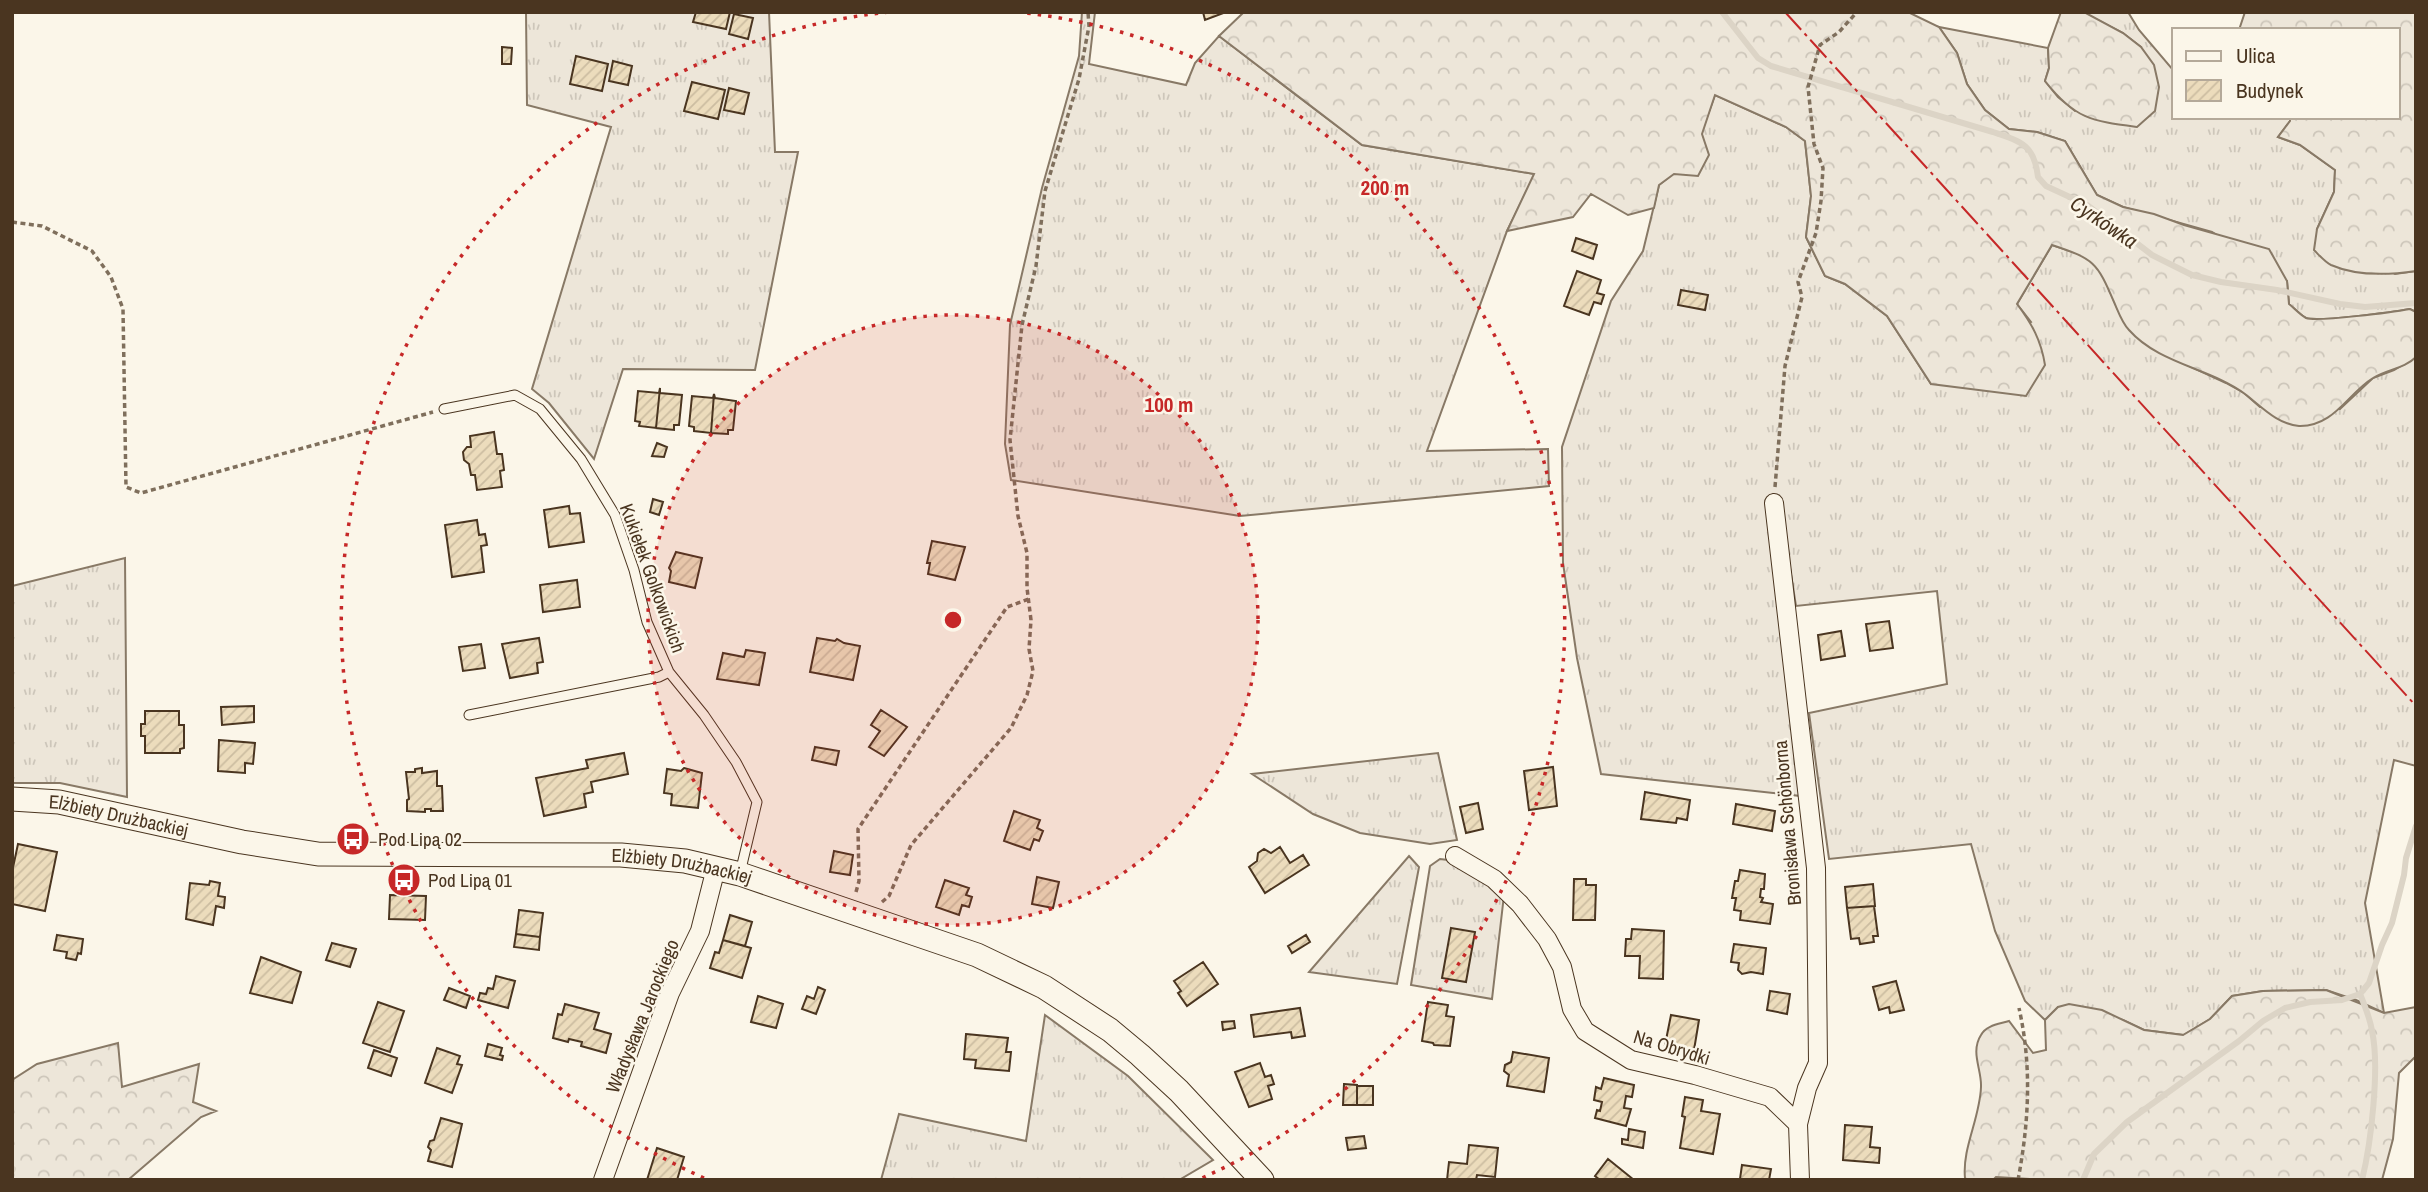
<svg xmlns="http://www.w3.org/2000/svg" width="2428" height="1192" viewBox="0 0 2428 1192" font-family="'Archivo Narrow',sans-serif">
	<defs>
		<pattern id="grass-tufts" width="24" height="20" patternUnits="userSpaceOnUse" patternTransform="scale(1.75)"><rect width="24" height="20" fill="#ede6d9"/><path d="M3 7l-1-3M5 7V3M7 7l1-3M15 17l-1-3M17 17v-4M19 17l1-3" fill="none" stroke="#cdc6ba"/></pattern>
		<pattern id="forest-crowns" width="20" height="18" patternUnits="userSpaceOnUse" patternTransform="scale(1.75)"><rect width="20" height="18" fill="#ede6d9"/><path d="M2 6a3 3 0 1 1 6 0M12 15a3 3 0 1 1 6 0" fill="none" stroke="#cdc6ba"/></pattern>
		<pattern id="building-hatch" width="6" height="6" patternUnits="userSpaceOnUse" patternTransform="scale(1.75)"><rect width="6" height="6" fill="#ecdcbc"/><path d="M-1 1l2-2M0 6l6-6M5 7l2-2" fill="none" stroke="#ccbda1"/></pattern>
	</defs>
	<rect width="100%" height="100%" fill="#fbf6e9"/>
	<!-- grass -->
	<path fill="url(#grass-tufts)" stroke="#887966" stroke-width="2" d="M526,12H769L775,152H798L755,370L623,369L594,459L549,403L532,389L611,127L527,105Z
		M1082,12H1095L1089,64L1186,85L1195,63L1219,36L1362,145L1535,174L1507,231L1427,451L1548,449L1549,486L1240,516L1011,480L1005,444L1010,325L1042,188L1079,56Z
		M2082,12H2128L2139,30L2174,71V117H2290V121L2278,137L2300,145L2335,170L2334,192L2317,229L2395,274L2416,271V312L2410,309C2394,312 2318,322 2306,318C2300,315 2294,308 2289,304L2287,281L2212,232L2123,207L2097,195L2065,141L2037,132L2009,129L1985,110L1967,84L1957,53L1939,27L2048,48L2049,68L2045,81L2058,97L2075,111L2141,47L2123,33Z
		M1715,95L1786,127L1805,141L1811,196L1806,237L1825,276L1845,284L1887,316L1931,384L2031,322L2017,304L2052,245L2085,256L2101,271L2118,310L2163,354L2226,383L2244,393L2260,407L2340,409L2373,378L2394,370L2416,357V766L2394,760L2365,903L2384,1013L2356,1000L2326,990L2263,991L2232,996L2210,1019L2184,1035L2144,1030L2123,1020L2058,1007L2045,1020L2025,1001L1995,931L1971,844L1829,859L1809,713L1947,684L1937,591L1796,606L1779,499L1801,796L1601,774L1577,658L1563,563L1562,447L1611,301L1643,251L1659,185C1690,163 1703,130 1715,95Z
		M125,558L127,797L60,783H12V586Z
		M1438,753L1457,840L1430,844L1360,833L1313,814L1252,774Z
		M1409,856L1419,867L1397,984L1309,972Z
		M1440,859L1456,861L1504,895L1492,999L1411,985L1430,866Z
		M1045,1015L1128,1076L1213,1160L1179,1180H881L899,1114L1026,1141Z"/>
	<!-- forest -->
	<path fill="url(#forest-crowns)" stroke="#887966" stroke-width="2" d="M1244,12H1908L1939,27L1957,53L1967,84L1985,110L2009,129L2037,132L2065,141L2097,195L2123,207L2154,214L2184,225L2269,249L2287,281L2289,304C2294,308 2300,315 2306,318C2318,322 2394,312 2410,309L2416,312V357C2404,369 2387,369 2373,378C2348,393 2334,427 2299,426C2277,424 2262,407 2245,394C2210,368 2159,364 2129,330C2122,323 2118,311 2114,302C2097,262 2094,259 2052,245L2017,304C2032,324 2041,340 2045,365L2026,396L1931,384L1887,316L1845,284L1825,276L1806,237L1811,196L1805,141L1786,127L1715,95L1702,134L1709,155L1698,176L1674,174L1659,185L1654,208L1628,215L1591,194L1573,217L1507,231L1534,174L1362,145L1219,36Z
		M2061,12H2084L2123,33L2141,47L2154,65L2159,87L2155,111L2137,127C2091,121 2075,119 2045,81L2049,68L2048,48Z
		M2245,12H2416V271C2389,275 2356,276 2331,265C2325,262 2319,255 2314,250L2317,229L2334,192L2335,170L2300,145L2278,137L2290,121V117H2398V30H2239Z
		M2326,990L2384,1013L2416,1007V1056L2399,1073L2393,1139L2382,1180H2049L1996,1177L1993,1180H1968L1965,1178C1962,1148 1980,1118 1981,1087C1982,1070 1970,1052 1981,1035C1986,1025 2000,1024 2009,1021L2033,1053L2046,1050L2045,1020L2058,1007L2069,1004L2102,1010L2144,1030L2183,1035L2210,1019L2232,996L2263,991Z
		M118,1043L122,1087L199,1064L193,1102L216,1111L201,1117L128,1180H12V1080L37,1064Z"/>
	<g fill="none" stroke-linecap="round" stroke-linejoin="round">
		<!-- stream -->
		<path stroke="#dcd4c6" stroke-width="6" d="M1722,12L1758,58L1771,66L1993,132C2023,142 2034,145 2038,177L2046,186L2087,205L2152,255L2192,275L2221,282L2277,290L2340,304L2365,307L2416,303
			M2360,994C2365,1006 2370,1018 2372,1031C2380,1067 2371,1144 2362,1180
			M12,1171L13,1169
			M2083,1180L2094,1154L2127,1122L2239,1041L2263,1021L2285,1008L2310,1002L2342,1000L2360,994L2369,983L2382,945L2392,923L2404,875L2406,858L2416,826"/>
	</g>
	<!-- building -->
	<path fill="url(#building-hatch)" stroke="#4a3520" stroke-width="2" d="M696,12H730L726,29L693,22Z
		M1203,12H1226L1205,20Z
		M734,14L753,18L748,39L729,34Z
		M502,47L512,48L511,64H502Z
		M576,56L608,64L602,91L570,84Z
		M613,61L632,66L628,85L609,81Z
		M692,82L725,90L718,119L684,111Z
		M729,88L749,93L744,114L724,110Z
		M1576,238L1597,245L1593,259L1572,251Z
		M1577,271L1601,280L1597,293L1604,295L1601,304L1594,302L1589,315L1564,306Z
		M1681,290L1708,295L1705,310L1678,305Z
		M660,388L656,428L639,426L640,422L635,421L638,391L659,393Z
		M660,388V393L682,395L679,425H674V430L656,428Z
		M714,394L711,433L694,431V427L689,426L692,396L713,398Z
		M714,394L715,398L736,401L733,430H728V434L711,433Z
		M494,432L497,454H502L504,470L500,471L502,487L477,490L475,475H471L469,464L464,460L463,452L467,447H471L470,436Z
		M657,443L667,447L664,457L652,456Z
		M653,499L663,502L659,515L650,512Z
		M569,506L570,514L580,513L584,542L549,547L544,510Z
		M477,520L479,535L485,534L487,545L481,546L484,572L452,577L445,525Z
		M932,541L965,547L955,580L928,574L930,563H927Z
		M676,552L702,558L695,588L669,582L671,571L669,568Z
		M577,580L580,607L543,612L540,585Z
		M1889,621L1893,648L1870,651L1866,624Z
		M1841,631L1845,656L1821,660L1818,635Z
		M539,638L543,662L537,663L538,673L510,678L502,644Z
		M817,638L835,641L837,639L844,643L860,646L853,680L810,672Z
		M481,644L485,668L463,671L459,647Z
		M746,650L765,653L759,685L717,679L723,653L744,657Z
		M254,706V722L222,725L221,707Z
		M881,710L907,727L884,756L869,747L880,731L871,725Z
		M145,711H179V725H184V748L180,749V753H145V736H141V724H145Z
		M219,740L255,743L253,764L245,763V773L218,771Z
		M815,747L839,751L836,765L812,760Z
		M624,753L628,774L591,782L593,792L584,794L586,807L544,816L536,778L588,768L586,760Z
		M1553,767L1557,806L1529,810L1524,771Z
		M422,768V773L437,771V786H442L443,811H431V809H425V812L407,811V800L409,799L406,772H415V769Z
		M684,768L702,773L698,808L671,805L672,794L664,793L667,769L681,771Z
		M1645,792L1690,800L1687,820L1677,818L1676,823L1641,819Z
		M1478,803L1483,829L1466,833L1460,807Z
		M1736,804L1775,811L1772,831L1733,824Z
		M1014,811L1040,820L1037,828L1043,831L1039,841L1034,839L1030,850L1004,841Z
		M18,844L57,852L45,911L12,904V872Z
		M1280,847L1290,863L1303,855L1309,865L1265,893L1249,867L1257,861L1258,853L1264,849L1271,853Z
		M834,851L853,855L850,875L830,872Z
		M1740,870L1765,874L1764,889H1761L1760,897L1763,898L1761,902L1773,904L1770,924L1740,920L1741,911L1734,910L1736,898H1732L1735,881H1738Z
		M1037,877L1059,882L1053,908L1032,904Z
		M1574,879H1586V885H1596L1595,920H1573Z
		M945,880L969,888L966,895L972,897L969,907L962,905L959,915L936,907Z
		M210,881L220,883L218,896L225,897L224,908L216,906L213,925L186,919L190,883L209,885Z
		M1873,884L1875,906L1847,908L1845,887Z
		M390,895L426,896L425,920L389,919Z
		M1874,906L1878,936H1873L1874,942L1860,944L1859,938L1851,939L1847,908Z
		M519,910L543,913L540,937L516,934Z
		M730,915L752,922L745,946L723,940Z
		M1451,928L1475,932L1466,982L1442,978Z
		M1632,929L1664,931L1663,979L1639,978L1640,956H1625L1626,939H1631Z
		M516,934L540,937L539,950L514,947Z
		M57,935L83,939L81,954L78,953L76,960L66,958L67,952L54,950Z
		M1306,935L1310,942L1292,953L1288,946Z
		M723,940L751,948L742,978L710,968L715,952L719,953Z
		M332,943L356,949L350,967L326,960Z
		M1734,944L1766,948L1763,974L1751,972L1742,974L1738,970L1739,963L1731,962Z
		M261,957L301,972L292,1003L250,993Z
		M1203,962L1218,984L1187,1006L1178,993L1181,991L1174,981Z
		M496,976L515,981L508,1008L478,1000L480,993L486,994L488,988L493,989Z
		M1896,981L1904,1010L1890,1013L1889,1007L1879,1010L1873,987Z
		M818,987L825,990L816,1014L802,1009L807,996L814,999Z
		M449,988L470,996L466,1008L444,1000Z
		M1770,991L1790,994L1787,1014L1767,1010Z
		M758,996L783,1004L776,1028L751,1022Z
		M378,1002L404,1011L390,1052L363,1043Z
		M1428,1002L1448,1005L1446,1016L1454,1017L1450,1046L1434,1045L1433,1043L1422,1041Z
		M565,1004L599,1013L594,1029L611,1034L606,1053L581,1046L582,1042L569,1039L568,1042L553,1038L558,1014L562,1015Z
		M1300,1008L1305,1036L1292,1038L1291,1032L1254,1037L1251,1015Z
		M1671,1015L1699,1020L1694,1050L1665,1045Z
		M1234,1021L1235,1028L1223,1030L1222,1022Z
		M966,1034L1008,1038L1006,1052H1011L1009,1071L975,1068L976,1060L964,1059Z
		M488,1044L502,1048L500,1055L503,1056L502,1060L485,1056Z
		M437,1048L460,1056L457,1064L462,1065L452,1093L425,1083Z
		M374,1050L397,1058L391,1076L368,1068Z
		M1513,1052L1549,1058L1544,1092L1507,1086L1509,1075L1504,1071L1505,1065L1511,1062Z
		M1260,1063L1265,1077L1271,1075L1274,1084L1268,1086L1272,1099L1249,1107L1235,1072Z
		M1604,1078L1634,1085L1632,1097L1626,1096L1624,1108L1631,1109L1626,1126L1595,1118L1597,1110L1600,1111L1602,1102L1594,1100L1596,1087L1601,1089Z
		M1344,1084L1357,1085V1105H1343Z
		M1357,1086H1373V1105H1357Z
		M1685,1097L1703,1100L1701,1111L1720,1114L1713,1154L1680,1148L1685,1117L1682,1116Z
		M441,1118L462,1124L452,1167L428,1161L431,1150L428,1147L430,1141L434,1140Z
		M1845,1125L1872,1127L1870,1147L1880,1148L1879,1163L1843,1160Z
		M1629,1129L1645,1132L1643,1148L1622,1144V1139L1628,1140Z
		M1364,1136L1366,1148L1348,1150L1346,1138Z
		M1469,1145L1498,1148L1495,1177L1477,1175L1476,1180H1447L1449,1162L1467,1164Z
		M657,1148L684,1157L677,1180H647Z
		M1608,1159L1634,1180H1600L1595,1176Z
		M1742,1165L1771,1169L1769,1180H1734L1740,1179Z"/>
	<g fill="none" stroke-linecap="round" stroke-linejoin="round">
		<defs>
			<path id="service" d="M444,409L515,395L540,409L581,459L615,515L634,570L647,622L669,672L704,715L736,762L757,802L740,873
				M469,715L659,677L669,672"/>
			<path id="minor" d="M1774,503L1816,868L1818,1063L1807,1088L1798,1124L1800,1180
				M1455,856L1494,879L1520,904L1547,939L1562,967L1572,1009L1585,1031L1631,1060L1695,1075L1770,1097L1798,1124
				M603,1180L670,993L700,931L716,868"/>
			<g id="tertiary">
				<path id="s1" d="M12,799L59,802L242,842L318,854L621,855L685,861L740,874L977,955L1044,987L1110,1030L1140,1055L1179,1091L1262,1180"/>
			</g>
		</defs>
		<!-- service casing -->
		<use href="#service" stroke="#4a3520" stroke-width="11"/>
		<!-- minor casing -->
		<use href="#minor" stroke="#4a3520" stroke-width="20"/>
		<!-- tertiary casing -->
		<use href="#tertiary" stroke="#4a3520" stroke-width="25"/>
		<!-- path -->
		<path stroke="#7f6f5c" stroke-width="3.5" stroke-dasharray="5 3.5" stroke-linecap="butt" d="M12,222L42,226L92,251L111,277L123,309L126,487L141,493L433,412
			M1775,487L1785,366L1802,297L1798,282L1816,233L1821,201L1823,168L1814,144L1808,87L1820,45L1839,32L1857,12
			M856,892L859,881L858,829L1007,607L1029,599
			M882,902L889,896L911,845L1011,728L1027,695L1033,671L1029,649L1031,620L1027,588V553L1018,516L1010,440L1022,325L1036,266L1045,191L1079,79L1089,26L1088,12
			M2018,1180C2029,1122 2032,1066 2019,1008"/>
		<!-- service -->
		<use href="#service" stroke="#fbf6e9" stroke-width="9"/>
		<!-- minor -->
		<use href="#minor" stroke="#fbf6e9" stroke-width="18"/>
		<!-- tertiary -->
		<use href="#tertiary" stroke="#fbf6e9" stroke-width="23"/>
		<!-- power -->
		<path stroke="#c62828" stroke-width="2" stroke-dasharray="24 5 3.5 5" stroke-linecap="butt" d="M1785,12L2416,706"/>
	</g>
	<!-- distance rings -->
	<circle cx="953" cy="620" r="305" fill="#c62828" fill-opacity=".12"/>
	<g fill="none" stroke="#c62828" stroke-width="3.5" stroke-dasharray="3.5 7">
		<circle cx="953" cy="620" r="305"/>
		<path d="M704 1178A611 611 0 0 1 889 12M1017 12A611 611 0 0 1 1202 1178"/>
	</g>
	<!-- icons -->
	<defs>
		<symbol id="bus-disc" viewBox="-11 -11 22 22"><circle r="9.5" fill="#c62828" stroke="#fbf6e9"/><path d="M-5-6H5V4H4V6H2V4H-2V6H-4V4H-5ZM-3.5-4V0h7V-4ZM-3.5 1.2v1.5H-2V1.2ZM2 1.2v1.5H3.5V1.2Z" fill="#fff"/></symbol>
	</defs>
	<g fill-rule="evenodd">
		<use href="#bus-disc" x="334" y="820" width="38" height="38"/>
		<use href="#bus-disc" x="385" y="861" width="38" height="38"/>
	</g>
	<g text-anchor="middle" dominant-baseline="central" stroke-width="5" stroke-linejoin="round" paint-order="stroke">
		<!-- street labels -->
		<g font-size="19" fill="#4a3520" stroke="#fbf6e9">
			<text transform="translate(653 578) rotate(70)">Kukiełek Golkowickich</text>
			<text stroke="none"><textPath href="#s1" startOffset="108">Elżbiety Drużbackiej</textPath></text>
			<text transform="translate(1787 823) rotate(-95)">Bronisława Schönborna</text>
			<text stroke="none"><textPath href="#s1" startOffset="676">Elżbiety Drużbackiej</textPath></text>
			<text transform="translate(642 1016) rotate(-68)">Władysława Jarockiego</text>
			<text transform="translate(1672 1047) rotate(17)">Na Obrydki</text>
		</g>
		<!-- poi labels -->
		<g font-size="19" fill="#4a3520" stroke="#fbf6e9" text-anchor="start">
			<text x="378" y="839">Pod Lipą 02</text>
			<text x="428" y="880">Pod Lipą 01</text>
		</g>
		<!-- water labels -->
		<g font-size="21" font-style="italic" fill="#4a3520" stroke="#fbf6e9">
			<text transform="translate(2104 222) rotate(34)">Cyrkówka</text>
		</g>
	</g>
	<circle cx="953" cy="620" r="10" fill="#c62828" stroke="#fbf6e9" stroke-width="3.5"/>
	<g font-size="21" text-anchor="middle" font-weight="bold" fill="#c62828" stroke="#fbf6e9" stroke-width="5" stroke-linejoin="round" paint-order="stroke">
		<text x="1385" y="195">200 m</text>
		<text x="1169" y="412">100 m</text>
	</g>
	<!-- border -->
	<rect width="2428" height="1192" fill="none" stroke="#4a3520" stroke-width="28"/>
	<!-- legend -->
	<rect x="2172" y="28" width="228" height="91" fill="#fbf6e9" stroke="#b4a999" stroke-width="2"/>
	<rect x="2186" y="51" width="35" height="10" fill="#fbf6e9" stroke="#b4a999" stroke-width="2"/>
	<text x="2236" y="63" font-size="21" fill="#4a3520">Ulica</text>
	<rect x="2186" y="80" width="35" height="21" fill="url(#building-hatch)" stroke="#b4a999" stroke-width="2"/>
	<text x="2236" y="98" font-size="21" fill="#4a3520">Budynek</text>
</svg>
